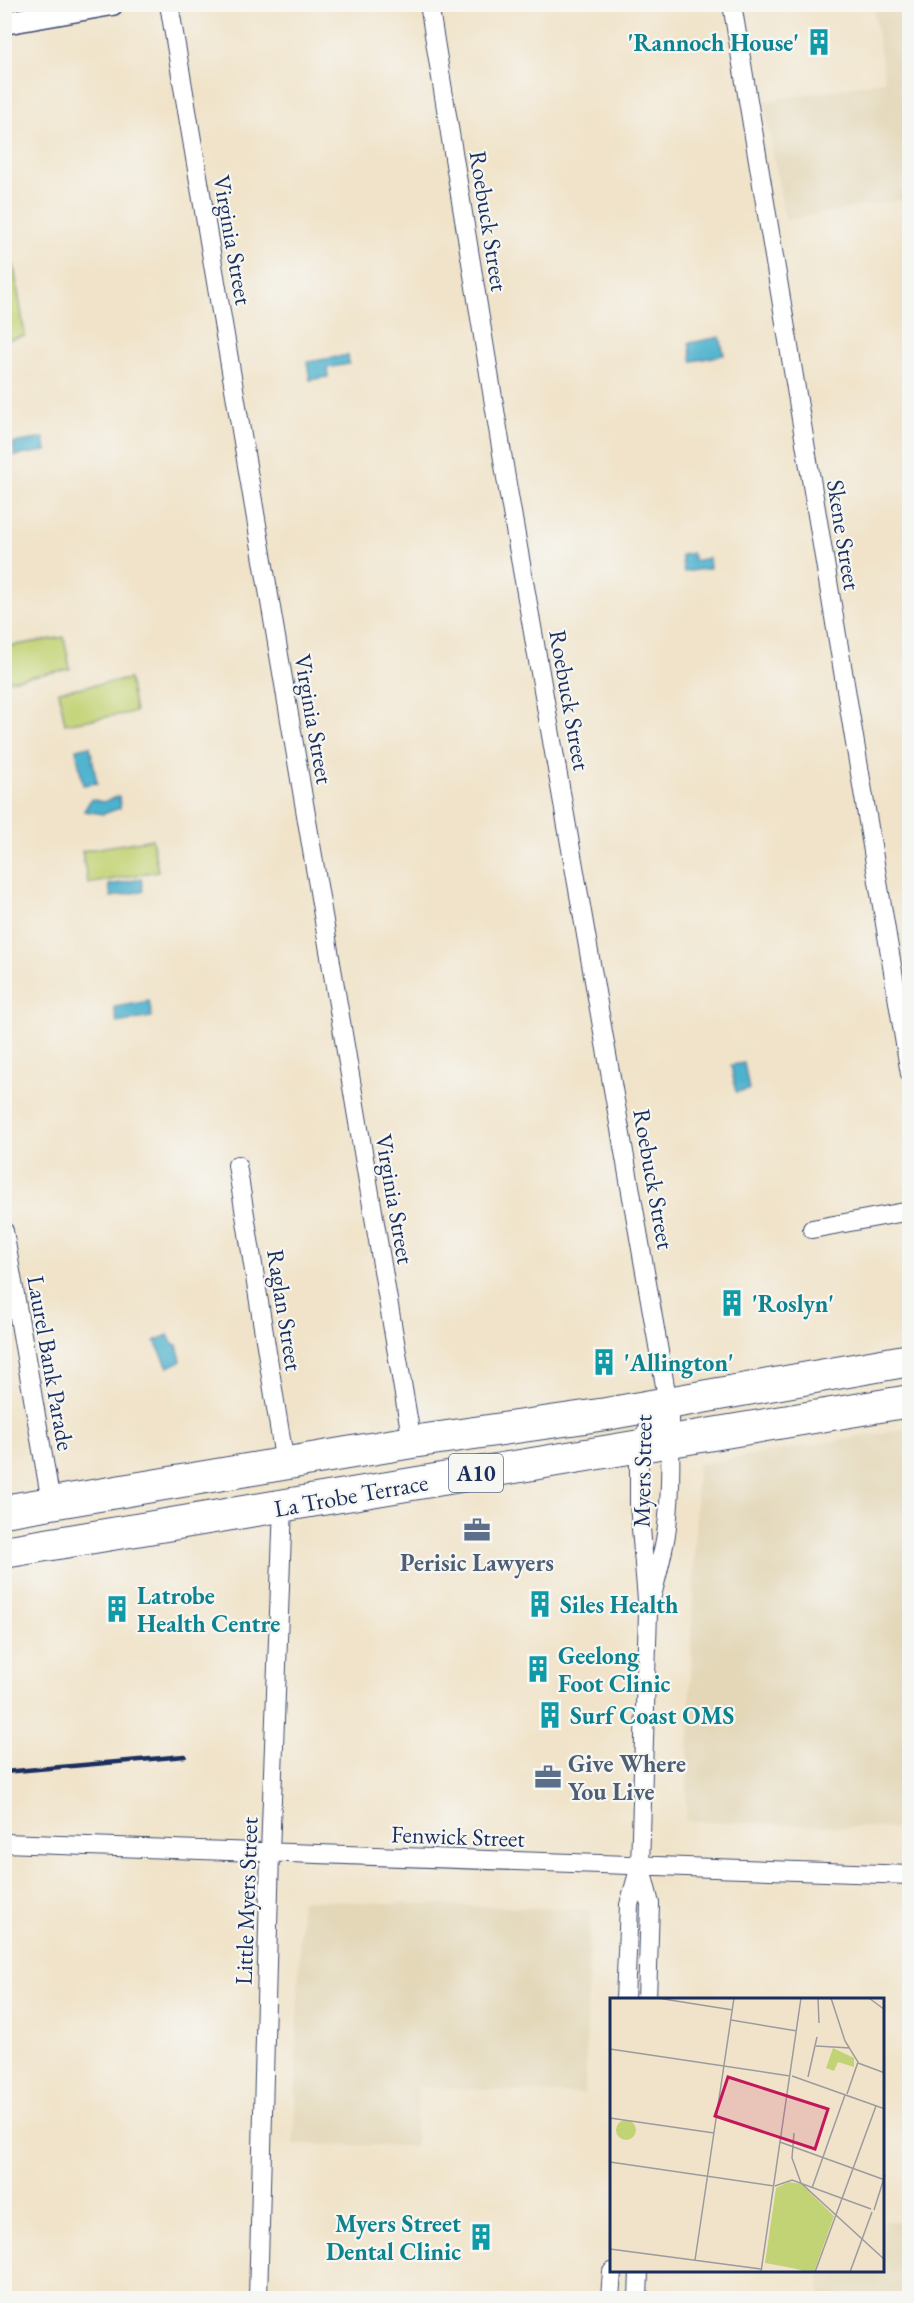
<svg xmlns="http://www.w3.org/2000/svg" width="914" height="2303" viewBox="0 0 914 2303" font-family="'EB Garamond',serif">
	<rect width="100%" height="100%" fill="#f6f6f2"/>
	<filter id="ink" filterUnits="userSpaceOnUse"><feTurbulence type="fractalNoise" baseFrequency=".0167" numOctaves="2"/><feDisplacementMap in="SourceGraphic" scale="12" xChannelSelector="R" yChannelSelector="G"/><feConvolveMatrix kernelMatrix="1 2 1 2 8 2 1 2 1" color-interpolation-filters="sRGB"/></filter>
	<filter id="wash" filterUnits="userSpaceOnUse"><feTurbulence type="fractalNoise" baseFrequency=".008" numOctaves="4" result="noise"/><feDisplacementMap in="SourceGraphic" scale="24" xChannelSelector="R" yChannelSelector="G"/><feGaussianBlur stdDeviation="1.35" result="paint"/><feColorMatrix in="noise" values="0 0 0 0 0 0 0 0 0 0 0 0 0 0 0 0 0 1.4 0 .05"/><feComposite in="paint" operator="in"/></filter>
	<g filter="url(#wash)">
		<rect width="100%" height="100%" fill="#f0e3c9"/>
		<!-- built -->
		<path fill="#e3d7b8" d="M873,5H909V198L785,220L764,101L885,81Z
			M909,1428V1829L686,1821L697,1465Z
			M301,1900L590,1910L585,2094L417,2087L415,2146L294,2144Z
			M883,2221L909,2222V2298H820L821,2272H882Z"/>
		<!-- pitch -->
		<path fill="#c2d375" stroke="#6e816a" stroke-width="1.5" d="M14,266L25,336L5,340V267Z
			M64,637L70,669L5,681V647Z
			M129,679L135,712L65,724L59,691Z
			M152,839L158,871L88,884L82,851Z"/>
		<!-- water -->
		<path fill="#4eb2cd" stroke="#347096" stroke-width="1.5" d="M720,337L724,355L692,361L689,343Z
			M348,355L349,364L327,368L328,377L310,380L307,362Z
			M44,438L46,451L15,456L13,443Z
			M692,553L694,561L709,558L710,568L684,572L681,555Z
			M90,746L97,783L83,785L76,749Z
			M119,796L120,808L103,814L84,811L91,799L103,802Z
			M141,879L143,891L111,897L109,885Z
			M149,1001L152,1017L117,1023L114,1007Z
			M744,1063L749,1090L736,1092L731,1065Z
			M168,1335L173,1345H177L181,1361L168,1367L155,1341Z"/>
	</g>
	<g filter="url(#ink)">
		<g fill="none" stroke-linecap="round" stroke-linejoin="round">
			<defs>
				<path id="minor" d="M169,4L412,1442
					M429,4L507,484L668,1403C671,1446 672,1492 666,1534C662,1560 654,1586 648,1612
					M732,4L910,1074
					M237,1165L285,1464
					M812,1229L910,1211
					M4,1231L51,1502
					M4,1843L910,1875
					M641,1868L650,1904L647,2000
					M625,2000L629,1905L640,1866L648,1612L639,1504V1462L645,1434L656,1416L668,1403
					M258,2298L270,1853L283,1506
					M610,2298L612,2272
					M638,2298L639,2272"/>
				<path id="tertiary" d="M4,23L112,4"/>
				<path id="trunk" d="M4,1511L412,1442L606,1414L910,1360
					M4,1552L910,1401"/>
			</defs>
			<!-- minor casing -->
			<use href="#minor" stroke="#3b4a6e" stroke-width="20"/>
			<!-- tertiary casing -->
			<use href="#tertiary" stroke="#3b4a6e" stroke-width="25"/>
			<!-- trunk casing -->
			<use href="#trunk" stroke="#3b4a6e" stroke-width="34"/>
			<!-- minor -->
			<use href="#minor" stroke="#fff" stroke-width="18"/>
			<!-- tertiary -->
			<use href="#tertiary" stroke="#fff" stroke-width="22"/>
			<!-- trunk -->
			<use href="#trunk" stroke="#fff" stroke-width="32"/>
			<!-- rail -->
			<path stroke="#1b2f5e" stroke-width="4.5" d="M4,1772L185,1756"/>
		</g>
	</g>
	<!-- icons -->
	<defs>
		<symbol id="building-bare" viewBox="-9 -9 18 18"><path d="M-4-6H4V6H1V3H-1V6H-4ZM-2.5-4.3h1.7v1.8h-1.7ZM.8-4.3h1.7v1.8H.8ZM-2.5-1h1.7V.8h-1.7ZM.8-1h1.7V.8H.8Z" fill="#0f9aa8" stroke="#f6f6f2" stroke-width="2.5" paint-order="stroke"/></symbol>
		<symbol id="office-bare" viewBox="-9 -9 18 18"><path d="M-6-3h4V-5.5h4V-3h4V5H-6ZM-1-4.5V-3h2v-1.5ZM-6 0V1H6V0Z" fill="#5c6f8a" stroke="#f6f6f2" stroke-width="2.5" paint-order="stroke"/></symbol>
	</defs>
	<g fill-rule="evenodd">
		<use href="#building-bare" x="800" y="23" width="38" height="38"/>
		<use href="#building-bare" x="713" y="1284" width="38" height="38"/>
		<use href="#building-bare" x="585" y="1343" width="38" height="38"/>
		<use href="#office-bare" x="458" y="1511" width="38" height="38"/>
		<use href="#building-bare" x="521" y="1585" width="38" height="38"/>
		<use href="#building-bare" x="98" y="1590" width="38" height="38"/>
		<use href="#building-bare" x="519" y="1650" width="38" height="38"/>
		<use href="#building-bare" x="531" y="1696" width="38" height="38"/>
		<use href="#office-bare" x="529" y="1758" width="38" height="38"/>
		<use href="#building-bare" x="462" y="2218" width="38" height="38"/>
	</g>
	<g text-anchor="middle" dominant-baseline="central" stroke-width="4.5" stroke-linejoin="round" paint-order="stroke">
		<!-- shield labels -->
		<rect fill="#f6f6f2" stroke="#5d6b8a" stroke-width="1.5" x="449" y="1454" width="54" height="38" rx="4.5"/>
		<g font-size="22" font-weight="bold" fill="#1b2f5e">
			<text x="476" y="1473">A10</text>
		</g>
		<!-- culture labels -->
		<g font-size="24" font-weight="bold" fill="#0d838f" stroke="#f6f6f2" text-anchor="start">
			<text x="799" y="42" text-anchor="end">'Rannoch House'</text>
			<text x="752" y="1303">'Roslyn'</text>
			<text x="624" y="1362">'Allington'</text>
			<text x="137" y="1595">Latrobe<tspan x="137" dy="28">Health Centre</tspan></text>
			<text x="560" y="1604">Siles Health</text>
			<text x="558" y="1655">Geelong<tspan x="558" dy="28">Foot Clinic</tspan></text>
			<text x="570" y="1715">Surf Coast OMS</text>
			<text x="461" y="2223" text-anchor="end">Myers Street<tspan x="461" dy="28">Dental Clinic</tspan></text>
		</g>
		<!-- street labels -->
		<g font-size="24" fill="#1b2f5e" stroke="#f6f6f2">
			<text transform="translate(489 221) rotate(81)">Roebuck Street</text>
			<text transform="translate(233 240) rotate(80)">Virginia Street</text>
			<text transform="translate(844 535) rotate(81)">Skene Street</text>
			<text transform="translate(570 700) rotate(80)">Roebuck Street</text>
			<text transform="translate(314 719) rotate(80)">Virginia Street</text>
			<text transform="translate(654 1179) rotate(80)">Roebuck Street</text>
			<text transform="translate(395 1199) rotate(80)">Virginia Street</text>
			<text transform="translate(285 1310) rotate(81)">Raglan Street</text>
			<text transform="translate(51 1363) rotate(80)">Laurel Bank Parade</text>
			<text transform="translate(642 1471) rotate(-89)">Myers Street</text>
			<text transform="translate(351 1495) rotate(-10)">La Trobe Terrace</text>
			<text transform="translate(458 1836) rotate(2)">Fenwick Street</text>
			<text transform="translate(246 1901) rotate(-88)">Little Myers Street</text>
		</g>
		<!-- service labels -->
		<g font-size="24" font-weight="bold" fill="#4e5e75" stroke="#f6f6f2">
			<text x="477" y="1562">Perisic Lawyers</text>
			<text x="568" y="1763" text-anchor="start">Give Where<tspan x="568" dy="28">You Live</tspan></text>
		</g>
	</g>
	<!-- overview -->
	<g transform="translate(610 1998)">
		<rect width="274" height="274" fill="#f0e3c9"/>
		<path d="M223,50L244,60V69L228,64L224,73L216,70ZM179,184L191,186L224,218L204,274L155,265L166,190Z" fill="#c2d375"/>
		<path d="M6 132a10 10 0 1 1 20 0a10 10 0 1 1-20 0ZM195,201H202L208,206L203,222L219,229L206,259L194,256L188,246V228L201,223L193,220L189,212ZM162 226a10 10 0 1 1 20 0a10 10 0 1 1-20 0ZM182,249L189,252L196,274L170,265L175,253Z" fill="#c2d375"/>
		<path fill="none" stroke="#9b9b9e" stroke-width="1.5" d="M47,0L123,12M208,0L209,25M221,0L235,43L248,64L237,96M259,0L275,12M121,22L187,33M206,48L240,50M0,51L180,78M248,65L275,75M182,78L275,111M198,79L207,39M0,120L104,135M184,135L182,160L191,185L275,262M170,144L275,182M0,164L164,188M165,188L182,182L261,211M202,190L235,97M264,212L275,177M0,251L151,271M85,262L124,0M151,274L191,0M205,274L266,108M240,274L262,214"/>
		<path fill="#c2185b" fill-opacity="0.15" stroke="#c2185b" stroke-width="3" d="M118,79L218,111L205,151L105,118Z"/>
		<rect width="274" height="274" fill="none" stroke="#1b2f5e" stroke-width="3"/>
	</g>
	<!-- margin -->
	<rect width="914" height="2303" fill="none" stroke="#f6f6f2" stroke-width="24"/>
</svg>
